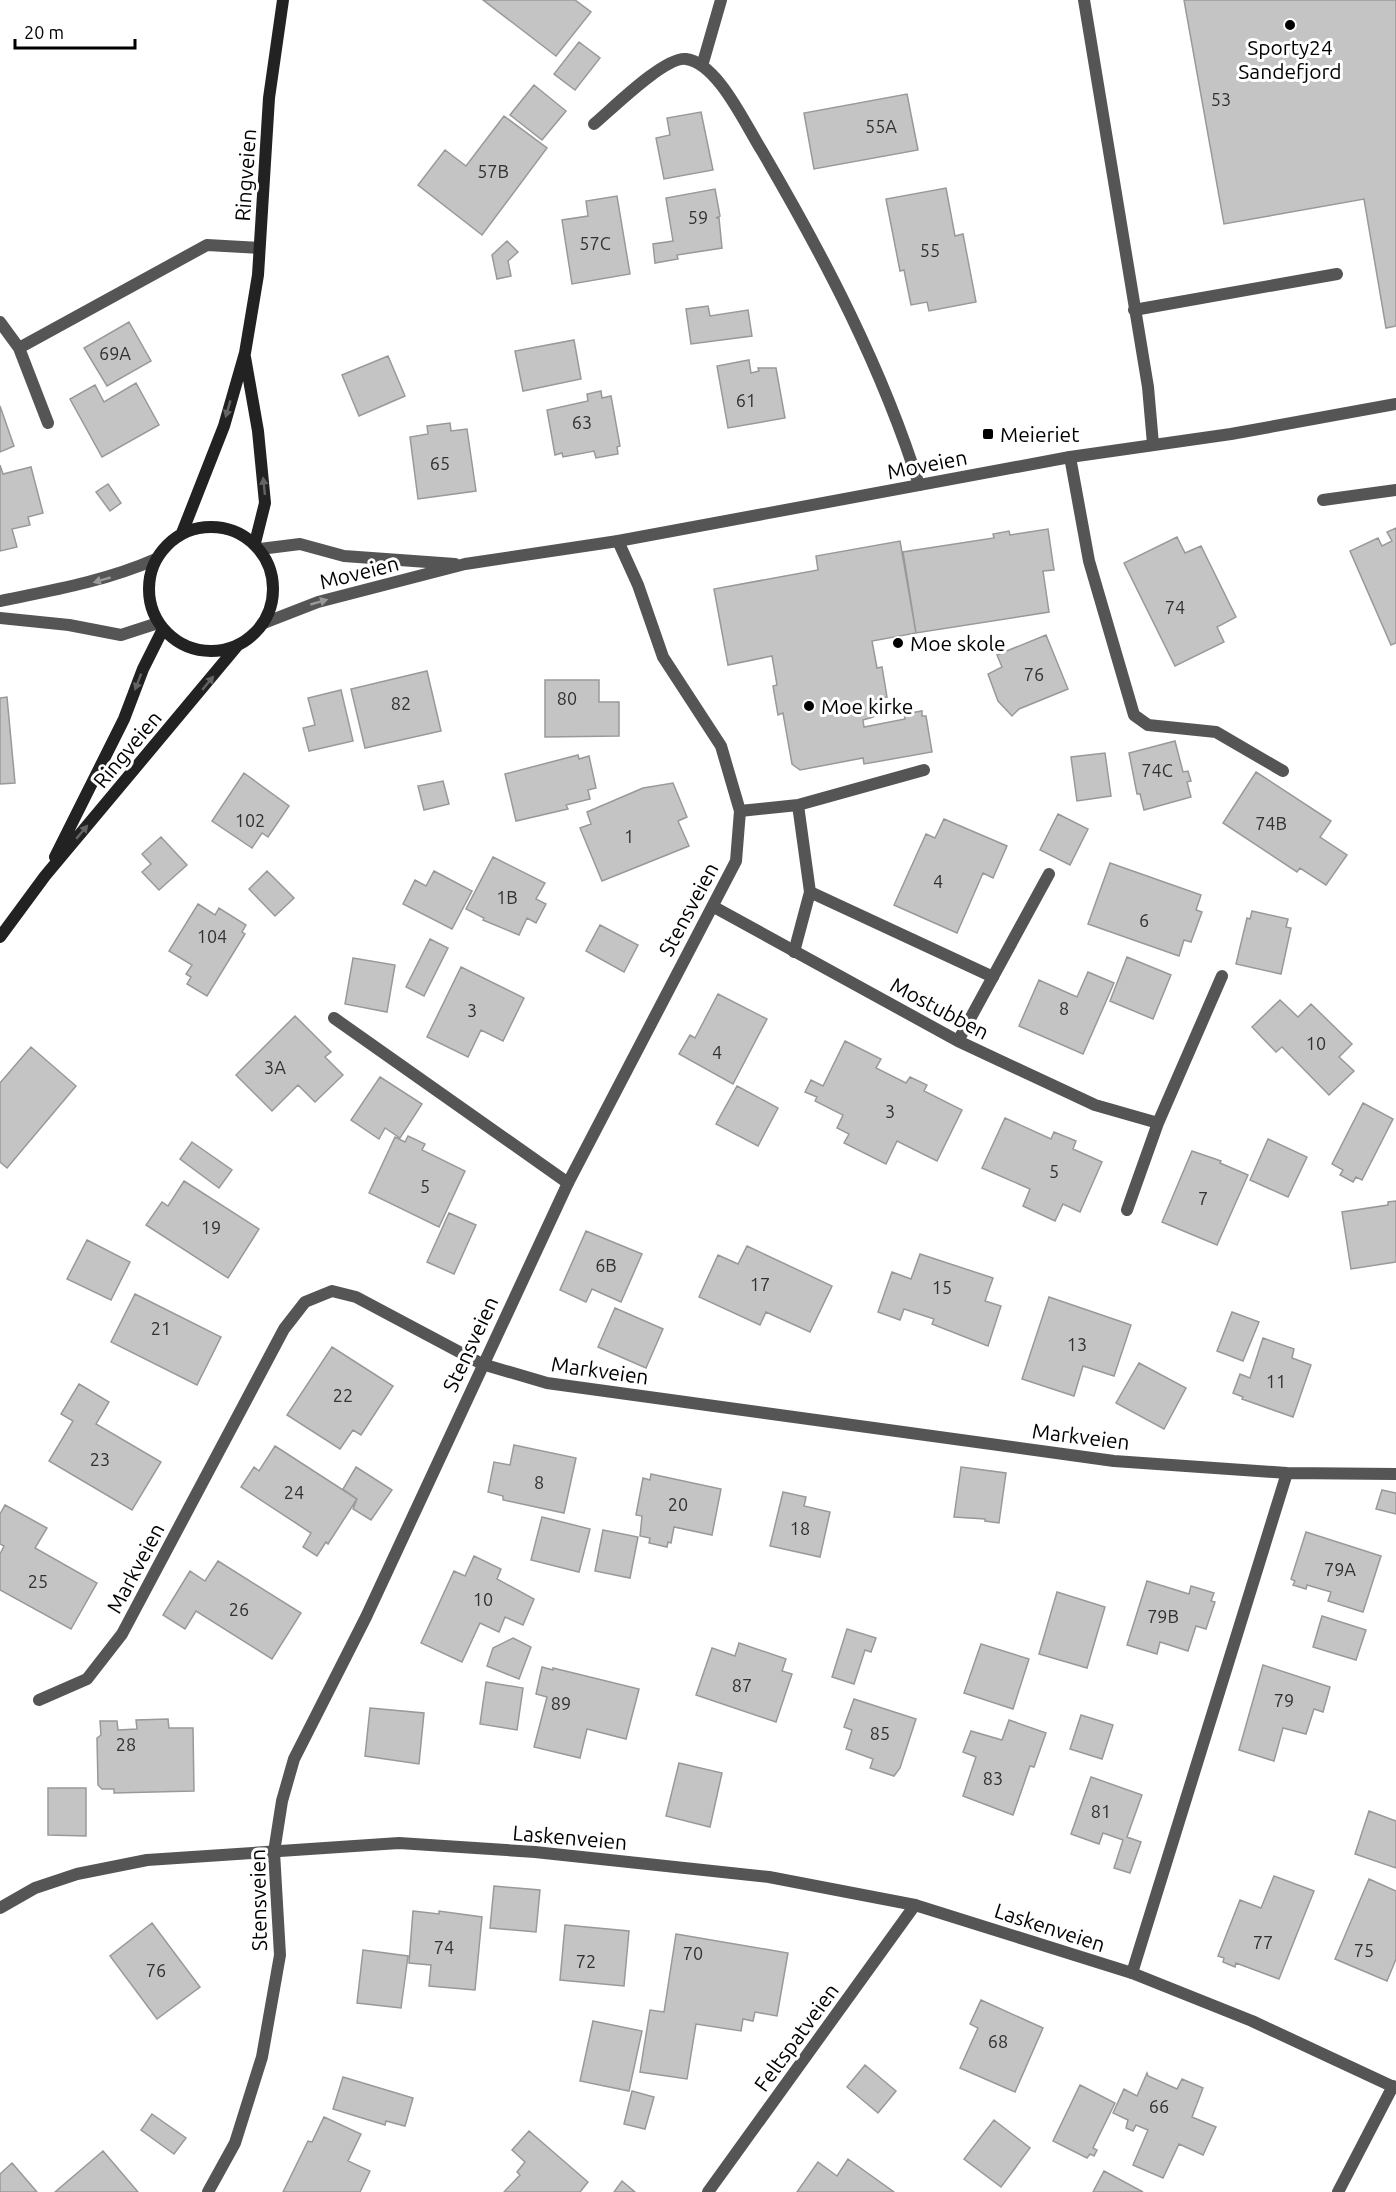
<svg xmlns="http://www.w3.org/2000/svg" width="1396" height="2192" viewBox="0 0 1396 2192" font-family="Ubuntu,sans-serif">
	<rect width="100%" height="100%" fill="#fff"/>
	<!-- building -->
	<path fill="#c4c4c4" stroke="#999" stroke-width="1.5" d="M483,0H575L591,12L556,56Z
		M1184,0H1396V326L1386,328L1364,199L1224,224Z
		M579,42L600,58L575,90L554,74Z
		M534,85L566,111L542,140L510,115Z
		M907,94L918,150L814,169L804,113Z
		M701,112L713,170L664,179L656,138L670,135L667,118Z
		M504,116L547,148L482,235L418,185L445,150L466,166Z
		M946,188L955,236L963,234L976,302L929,311L927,302L911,305L904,270L900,271L886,199Z
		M715,189L720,216L716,218H719L722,248L677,255L678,259L655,263L653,244L673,241L666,198Z
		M617,196L630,274L572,284L562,220L588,216L586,201Z
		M507,241L518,252L508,261L511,276L497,279L492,255Z
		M708,306L710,316L748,310L752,336L691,344L686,309Z
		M129,322L151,361L107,386L84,348Z
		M574,340L581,379L523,391L515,351Z
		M388,356L405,396L359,416L342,375Z
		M749,360L751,373L759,371L758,368H776L785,418L728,428L717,366Z
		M136,383L159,425L102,457L70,399L95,385L104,402Z
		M601,391L602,398L611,396L620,446L617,447L618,454L596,458L594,451L563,457L562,453L555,455L547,410L588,401L587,394Z
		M0,406L14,446L0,452Z
		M450,423L451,431L467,429L476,491L418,499L410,437L428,434L427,426Z
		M0,465L3,474L31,467L43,513L28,517L30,525L12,529L17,547L0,551Z
		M108,484L121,503L110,511L96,492Z
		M1396,528V643L1391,645L1350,551L1378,538L1382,546L1392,541L1387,532Z
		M1048,529L1054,570L1043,571L1049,612L916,633L903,552L994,538L993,534L1009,531L1010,535Z
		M1177,537L1185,553L1201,546L1236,617L1217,627L1224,642L1175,666L1124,563Z
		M900,541L916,633L872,641L877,668L882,667L887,697L879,698L881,708L873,717L863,720L864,727L905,719L904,714L922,711V716H926L932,752L864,764L863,758L800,770L792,764L783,713L778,715L773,686L777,685L772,656L728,665L714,589L818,570L816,556Z
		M1046,635L1068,689L1019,709L1012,716L998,701L988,674L1002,667L997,655Z
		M427,671L441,731L365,748L351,689Z
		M545,680H599V702H619V736L545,737Z
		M341,690L353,741L309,751L303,728L315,725L308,698Z
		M7,697L15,783L0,784V698Z
		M1175,741L1183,772L1188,771L1191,781L1187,782L1191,797L1144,810L1140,794H1137L1129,753Z
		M1105,753L1111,796L1077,801L1071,757Z
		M578,755L579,759L589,756L596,788L588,790L590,799L566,805L568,809L516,821L505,774Z
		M1256,772L1331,821L1320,837L1347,855L1326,885L1300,868L1297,872L1223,823Z
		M244,773L289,806L268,837L262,833L252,848L212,821Z
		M443,781L449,804L424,810L418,786Z
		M673,783L687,817L678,821L689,846L602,881L580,828L591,824L587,812L643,788Z
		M1058,814L1088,829L1070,865L1040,850Z
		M944,819L1007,846L993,878L983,873L957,933L894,905L926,834L935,838Z
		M161,837L187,865L159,890L142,872L151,864L142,854Z
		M493,857L545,883L536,899L546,904L536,923L527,918L519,935L483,920L484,918L466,909Z
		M1110,863L1201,895L1196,910L1202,912L1191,942L1184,940L1179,956L1088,924Z
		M267,871L294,898L275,916L249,889Z
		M434,871L472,891L452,929L403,904L415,880L426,886Z
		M198,904L215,915L219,908L246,925L242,932L245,934L207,996L187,984L191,977L186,974L192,965L169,951Z
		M1252,911L1288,919L1286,927L1291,928L1281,974L1236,964L1247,918L1250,919Z
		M600,925L638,945L624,972L586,951Z
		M430,939L448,948L424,996L406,987Z
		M1127,957L1171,975L1153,1019L1110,1001Z
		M353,958L395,965L387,1012L345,1004Z
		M461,967L524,998L503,1041L481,1030L468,1057L427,1037Z
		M1088,972L1114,983L1083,1054L1019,1026L1039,980L1077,997Z
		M718,994L767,1019L733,1084L679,1054L690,1035L695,1038Z
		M1280,1000L1298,1017L1311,1004L1352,1044L1339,1057L1354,1071L1329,1095L1282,1047L1276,1052L1252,1027Z
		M295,1016L331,1052L325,1057L343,1075L315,1102L298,1085L272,1111L236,1075Z
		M845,1041L881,1059L876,1068L906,1083L910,1077L927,1085L924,1091L962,1110L937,1161L897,1141L886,1164L844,1143L849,1134L837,1128L843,1115L815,1101L817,1097L805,1092L811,1080L823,1086Z
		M31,1047L76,1086L7,1168L0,1162V1083Z
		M380,1077L422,1104L400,1138L385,1128L379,1139L351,1120Z
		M737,1086L778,1108L758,1146L716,1124Z
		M1363,1103L1393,1119L1362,1180L1356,1177L1353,1182L1340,1175L1343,1170L1332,1164Z
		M1005,1118L1051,1139L1054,1132L1076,1141L1073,1149L1102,1162L1080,1212L1063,1204L1055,1221L1023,1206L1030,1189L982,1168Z
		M408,1136L425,1144L422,1150L465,1171L439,1227L369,1193L395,1137L405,1142Z
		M1268,1139L1307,1157L1288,1197L1250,1180Z
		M192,1142L232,1170L219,1188L180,1159Z
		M1192,1151L1221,1161L1220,1163L1248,1175L1217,1245L1162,1222Z
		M184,1181L259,1229L228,1278L146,1225L162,1202L168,1206Z
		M1396,1201V1262L1351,1269L1342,1212L1388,1205V1202Z
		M449,1213L476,1225L454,1274L427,1262Z
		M586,1231L642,1254L621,1302L592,1289L586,1302L560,1290Z
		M87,1240L130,1262L111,1300L67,1279Z
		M747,1246L832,1286L810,1332L766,1312L760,1325L699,1297L718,1255L738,1264Z
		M920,1254L993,1278L985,1301L1001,1306L988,1346L932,1324L934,1319L904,1309L900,1320L878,1312L892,1272L911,1279Z
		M135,1294L221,1337L197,1385L111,1342Z
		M1049,1297L1131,1325L1114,1376L1083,1366L1074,1396L1022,1379Z
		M615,1308L663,1329L646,1368L598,1347Z
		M1232,1312L1259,1322L1243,1361L1217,1351Z
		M1263,1338L1294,1349L1292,1358L1311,1365L1293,1417L1242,1399L1243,1397L1233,1393L1240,1374L1250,1378Z
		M332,1347L393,1386L361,1435L353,1430L340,1449L287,1415Z
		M1139,1363L1186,1388L1164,1429L1116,1403Z
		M79,1384L109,1402L96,1424L161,1462L132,1510L49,1461L73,1421L61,1414Z
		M514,1445L576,1458L564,1513L503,1500V1496L488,1492L494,1462L510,1465Z
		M275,1446L357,1499L328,1544L326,1542L317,1556L303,1547L311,1533L241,1487L254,1467L259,1471Z
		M356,1467L392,1490L371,1520L353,1509L357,1499L343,1489Z
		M961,1467L1006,1473L999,1523L985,1521V1519L954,1517Z
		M651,1474L721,1489L712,1535L674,1527L671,1543L668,1542L667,1547L649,1543L650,1538L640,1536L642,1516L636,1515L643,1478L650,1480Z
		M1382,1490L1396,1493V1514L1376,1509Z
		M783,1492L806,1497L804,1506L830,1512L820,1557L770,1546Z
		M5,1505L47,1528L35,1548L97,1583L71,1629L0,1590V1554L4,1546L0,1544V1514Z
		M542,1517L590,1529L579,1572L531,1560Z
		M603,1530L638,1537L630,1578L595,1571Z
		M1306,1532L1381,1556L1363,1612L1328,1601L1331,1592L1307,1585L1306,1589L1293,1585L1295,1581L1291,1579Z
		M474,1556L501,1569L497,1579L534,1599L523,1625L505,1617L499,1632L480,1623L462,1662L421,1643L454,1571L465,1576Z
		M218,1561L301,1613L272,1659L196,1611L185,1629L163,1615L190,1571L205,1581Z
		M1147,1581L1189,1594L1191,1586L1214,1593L1211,1601L1215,1602L1206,1629L1196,1626L1188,1651L1160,1642L1157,1654L1127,1645Z
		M1057,1592L1105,1607L1087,1668L1039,1654Z
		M1322,1616L1366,1630L1356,1660L1313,1647Z
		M847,1629L876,1638L871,1652L865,1650L854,1684L832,1677Z
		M513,1638L531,1647L519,1679L487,1666L493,1648Z
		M739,1643L786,1659L782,1671L792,1674L776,1722L696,1695L712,1648L735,1656Z
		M981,1644L1029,1659L1013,1709L964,1693Z
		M1263,1665L1330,1687L1323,1712L1314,1709L1306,1734L1283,1728L1274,1761L1239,1750Z
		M542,1667L553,1670V1668L639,1689L626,1739L587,1729L580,1758L534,1747L547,1697L536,1694Z
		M486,1682L523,1688L517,1730L480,1724Z
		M854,1699L916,1719L900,1768L894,1776L870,1768L873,1759L846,1749L852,1730L844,1727Z
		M370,1708L424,1713L419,1764L365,1756Z
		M1081,1715L1113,1725L1102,1759L1070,1749Z
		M168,1719L169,1728H193L194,1791L114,1793V1789H102L98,1785L97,1738L101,1735L100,1721H117L118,1730L137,1729L136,1720Z
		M1009,1720L1046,1733L1034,1767L1030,1766L1013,1815L963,1796L976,1757L963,1752L971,1731L1002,1740Z
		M679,1763L722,1773L710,1827L666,1816Z
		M1091,1777L1142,1795L1127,1837L1141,1842L1130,1873L1114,1868L1123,1840L1103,1833L1099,1844L1071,1834Z
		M48,1788H86V1836L48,1835Z
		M1369,1811L1396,1821V1868L1355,1854Z
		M1274,1876L1314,1891L1279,1979L1236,1963L1235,1967L1223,1962L1224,1958L1218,1956L1240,1900L1261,1908Z
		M1369,1879L1396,1891V1959L1387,1981L1335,1959Z
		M494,1886L540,1890L536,1932L490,1928Z
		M413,1911L439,1914V1911L482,1917L475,1990L429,1986L431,1965L409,1963Z
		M152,1923L200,1987L157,2019L110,1956Z
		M565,1925L629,1931L624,1986L560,1980Z
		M676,1934L788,1953L777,2016L755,2012L753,2021L743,2019L741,2031L696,2024L687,2079L640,2072L650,2010L664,2012Z
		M363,1950L408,1956L401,2008L357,2003Z
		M981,2000L1043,2028L1015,2092L960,2068L978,2028L970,2024Z
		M593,2021L642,2031L629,2091L580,2081Z
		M865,2065L896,2091L878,2113L847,2087Z
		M1147,2073L1148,2076L1177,2089L1182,2079L1203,2088L1192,2117L1216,2127L1203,2155L1179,2144L1163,2178L1133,2165L1148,2130L1136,2125L1133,2131L1126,2128L1128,2120L1113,2113L1124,2089L1137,2096Z
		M343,2077L413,2098L405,2126L386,2121L385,2125L333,2109Z
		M1080,2085L1115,2103L1093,2148L1097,2150L1094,2156L1090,2154L1087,2158L1053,2141Z
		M632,2091L654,2097L645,2129L624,2124Z
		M152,2114L186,2138L174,2154L141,2130Z
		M324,2117L361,2134L348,2161L370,2171L360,2192H283L308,2141L312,2142Z
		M994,2120L1030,2148L1001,2187L964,2159Z
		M529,2131L588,2182L580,2192H504L520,2175L517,2172L525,2162L512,2150Z
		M103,2151L138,2192H55Z
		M848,2159L894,2192H797L818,2162L837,2176Z
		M12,2163L37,2192H0V2174Z
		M1104,2171L1143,2192H1093Z
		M622,2181L635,2192H614Z"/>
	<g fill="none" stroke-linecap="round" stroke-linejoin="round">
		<!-- service -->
		<path stroke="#555" stroke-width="12" d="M1084,0L1148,387L1153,444
			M702,66L721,0
			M594,124C612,109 665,56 686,59C718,63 746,126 762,151C824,257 882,367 919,485
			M1134,310L1337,274
			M1070,457L1089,561L1134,715L1148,725L1216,732L1283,771
			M740,811L798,805L924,770
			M810,892L993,977
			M794,952L810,892L798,805
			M334,1018L568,1183
			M1338,2192L1393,2086"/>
		<!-- minor -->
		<path stroke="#555" stroke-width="12" d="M0,322L19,348L207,245L259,248
			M19,348L48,423
			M1323,500L1396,490
			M714,907L958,1041L1095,1105L1158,1123
			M958,1041L1049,874
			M1127,1210L1158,1123L1222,976
			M39,1700L87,1679L122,1634L284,1329L305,1302L332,1291L356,1297L482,1364L547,1383L1114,1461L1287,1473L1396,1474
			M1132,1973L1287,1473
			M208,2192L235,2143L262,2057L280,1955L274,1852L282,1801L294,1759L366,1617L568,1183L736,861L740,811L721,746L663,657L638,585L618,541
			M708,2192L915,1905"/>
		<!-- tertiary -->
		<path stroke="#555" stroke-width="12" d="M260,549L300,544L344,556L455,564
			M0,601C54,590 106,581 156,559
			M0,618L69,625L121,635L158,623
			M264,623L318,602L465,564L618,541L1070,457L1231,434L1396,404
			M0,1908L35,1888L77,1874L147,1860L399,1843L535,1852L769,1877L915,1905L1132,1973L1252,2021L1396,2088"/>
		<!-- secondary -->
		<path stroke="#222" stroke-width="12" d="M245,357L258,431L265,503L255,543
			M149 589a62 62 0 1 1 124 0a62 62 0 1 1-124 0Z
			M182,533L224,426L245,353L258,275L269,98L283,0
			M55,857L124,719L143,669L163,629
			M0,937L45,876L238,645"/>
	</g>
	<!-- one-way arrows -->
	<defs><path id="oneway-solid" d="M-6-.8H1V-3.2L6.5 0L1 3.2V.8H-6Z" transform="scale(1.5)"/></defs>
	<g fill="#646464">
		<use href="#oneway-solid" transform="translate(228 409) rotate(106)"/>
		<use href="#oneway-solid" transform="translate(264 486) rotate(-96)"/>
		<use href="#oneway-solid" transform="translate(138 682) rotate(111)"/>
		<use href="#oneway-solid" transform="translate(208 683) rotate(-50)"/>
		<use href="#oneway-solid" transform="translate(82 832) rotate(-50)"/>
	</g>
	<g fill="#999">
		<use href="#oneway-solid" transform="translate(102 580) rotate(164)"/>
		<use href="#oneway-solid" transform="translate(319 602) rotate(-16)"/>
	</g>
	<!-- markers -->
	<g fill="#000" stroke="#fff" stroke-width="2">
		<circle cx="1290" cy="25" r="6"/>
		<rect x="982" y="428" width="12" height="12" rx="3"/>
		<circle cx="898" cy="643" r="6"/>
		<circle cx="809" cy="706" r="6"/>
	</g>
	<g text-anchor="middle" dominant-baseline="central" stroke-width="6" stroke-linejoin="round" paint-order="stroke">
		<!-- number labels -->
		<g font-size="18" fill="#313131">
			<text x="1221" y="99">53</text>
			<text x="881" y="126">55A</text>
			<text x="493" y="171">57B</text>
			<text x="698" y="217">59</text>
			<text x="595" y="243">57C</text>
			<text x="930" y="250">55</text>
			<text x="115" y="353">69A</text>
			<text x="746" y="400">61</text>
			<text x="582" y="422">63</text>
			<text x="440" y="463">65</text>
			<text x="1175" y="607">74</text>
			<text x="1034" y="674">76</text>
			<text x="567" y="698">80</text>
			<text x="401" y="703">82</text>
			<text x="1157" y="770">74C</text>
			<text x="250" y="820">102</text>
			<text x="1271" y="823">74B</text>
			<text x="629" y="836">1</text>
			<text x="938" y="881">4</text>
			<text x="507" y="897">1B</text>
			<text x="1144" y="920">6</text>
			<text x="212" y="936">104</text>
			<text x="1064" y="1008">8</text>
			<text x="472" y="1010">3</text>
			<text x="1316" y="1043">10</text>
			<text x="717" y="1052">4</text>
			<text x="275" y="1067">3A</text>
			<text x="890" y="1111">3</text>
			<text x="1054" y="1171">5</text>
			<text x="425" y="1186">5</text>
			<text x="1203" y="1198">7</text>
			<text x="211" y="1227">19</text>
			<text x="606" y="1265">6B</text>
			<text x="760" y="1284">17</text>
			<text x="942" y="1287">15</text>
			<text x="161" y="1328">21</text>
			<text x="1077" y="1344">13</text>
			<text x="1276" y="1381">11</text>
			<text x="343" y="1395">22</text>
			<text x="100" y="1459">23</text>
			<text x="539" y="1482">8</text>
			<text x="294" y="1492">24</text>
			<text x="678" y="1504">20</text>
			<text x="800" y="1528">18</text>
			<text x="1340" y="1569">79A</text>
			<text x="38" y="1581">25</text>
			<text x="483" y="1599">10</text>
			<text x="239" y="1609">26</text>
			<text x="1163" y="1616">79B</text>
			<text x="742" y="1685">87</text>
			<text x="1284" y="1700">79</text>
			<text x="561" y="1703">89</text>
			<text x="880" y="1733">85</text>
			<text x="126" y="1744">28</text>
			<text x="993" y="1778">83</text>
			<text x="1101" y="1811">81</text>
			<text x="1263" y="1942">77</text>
			<text x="444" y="1947">74</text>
			<text x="1364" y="1950">75</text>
			<text x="693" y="1953">70</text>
			<text x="586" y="1961">72</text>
			<text x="156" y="1970">76</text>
			<text x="998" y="2041">68</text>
			<text x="1159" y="2106">66</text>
		</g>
		<!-- poi labels -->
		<g font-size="21" fill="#000" stroke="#fff" text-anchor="start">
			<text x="1290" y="47" text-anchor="middle">Sporty24<tspan x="1290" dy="24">Sandefjord</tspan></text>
			<text x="1000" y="434">Meieriet</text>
			<text x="910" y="643">Moe skole</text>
			<text x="821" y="706">Moe kirke</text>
		</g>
		<!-- street labels -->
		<g font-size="21" fill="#000" stroke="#fff">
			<text transform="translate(245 175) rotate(-86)">Ringveien</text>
			<text transform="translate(927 464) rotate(-11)">Moveien</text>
			<text transform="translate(359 572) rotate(-14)">Moveien</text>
			<text transform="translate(127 749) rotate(-50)">Ringveien</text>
			<text transform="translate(688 909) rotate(-62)">Stensveien</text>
			<text transform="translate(940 1008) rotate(28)">Mostubben</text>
			<text transform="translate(470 1344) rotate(-65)">Stensveien</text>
			<text transform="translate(600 1370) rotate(8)">Markveien</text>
			<text transform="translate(1081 1436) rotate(7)">Markveien</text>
			<text transform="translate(135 1568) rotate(-62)">Markveien</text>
			<text transform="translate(570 1837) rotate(5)">Laskenveien</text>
			<text transform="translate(258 1900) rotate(-91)">Stensveien</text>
			<text transform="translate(1050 1927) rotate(18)">Laskenveien</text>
			<text transform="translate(796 2037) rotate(-54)">Feltspatveien</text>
		</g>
	</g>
	<!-- scale -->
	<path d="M15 39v9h120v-9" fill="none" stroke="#000000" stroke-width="3"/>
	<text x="24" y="39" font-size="18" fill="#000000" stroke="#ffffff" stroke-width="4.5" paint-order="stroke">20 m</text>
</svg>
